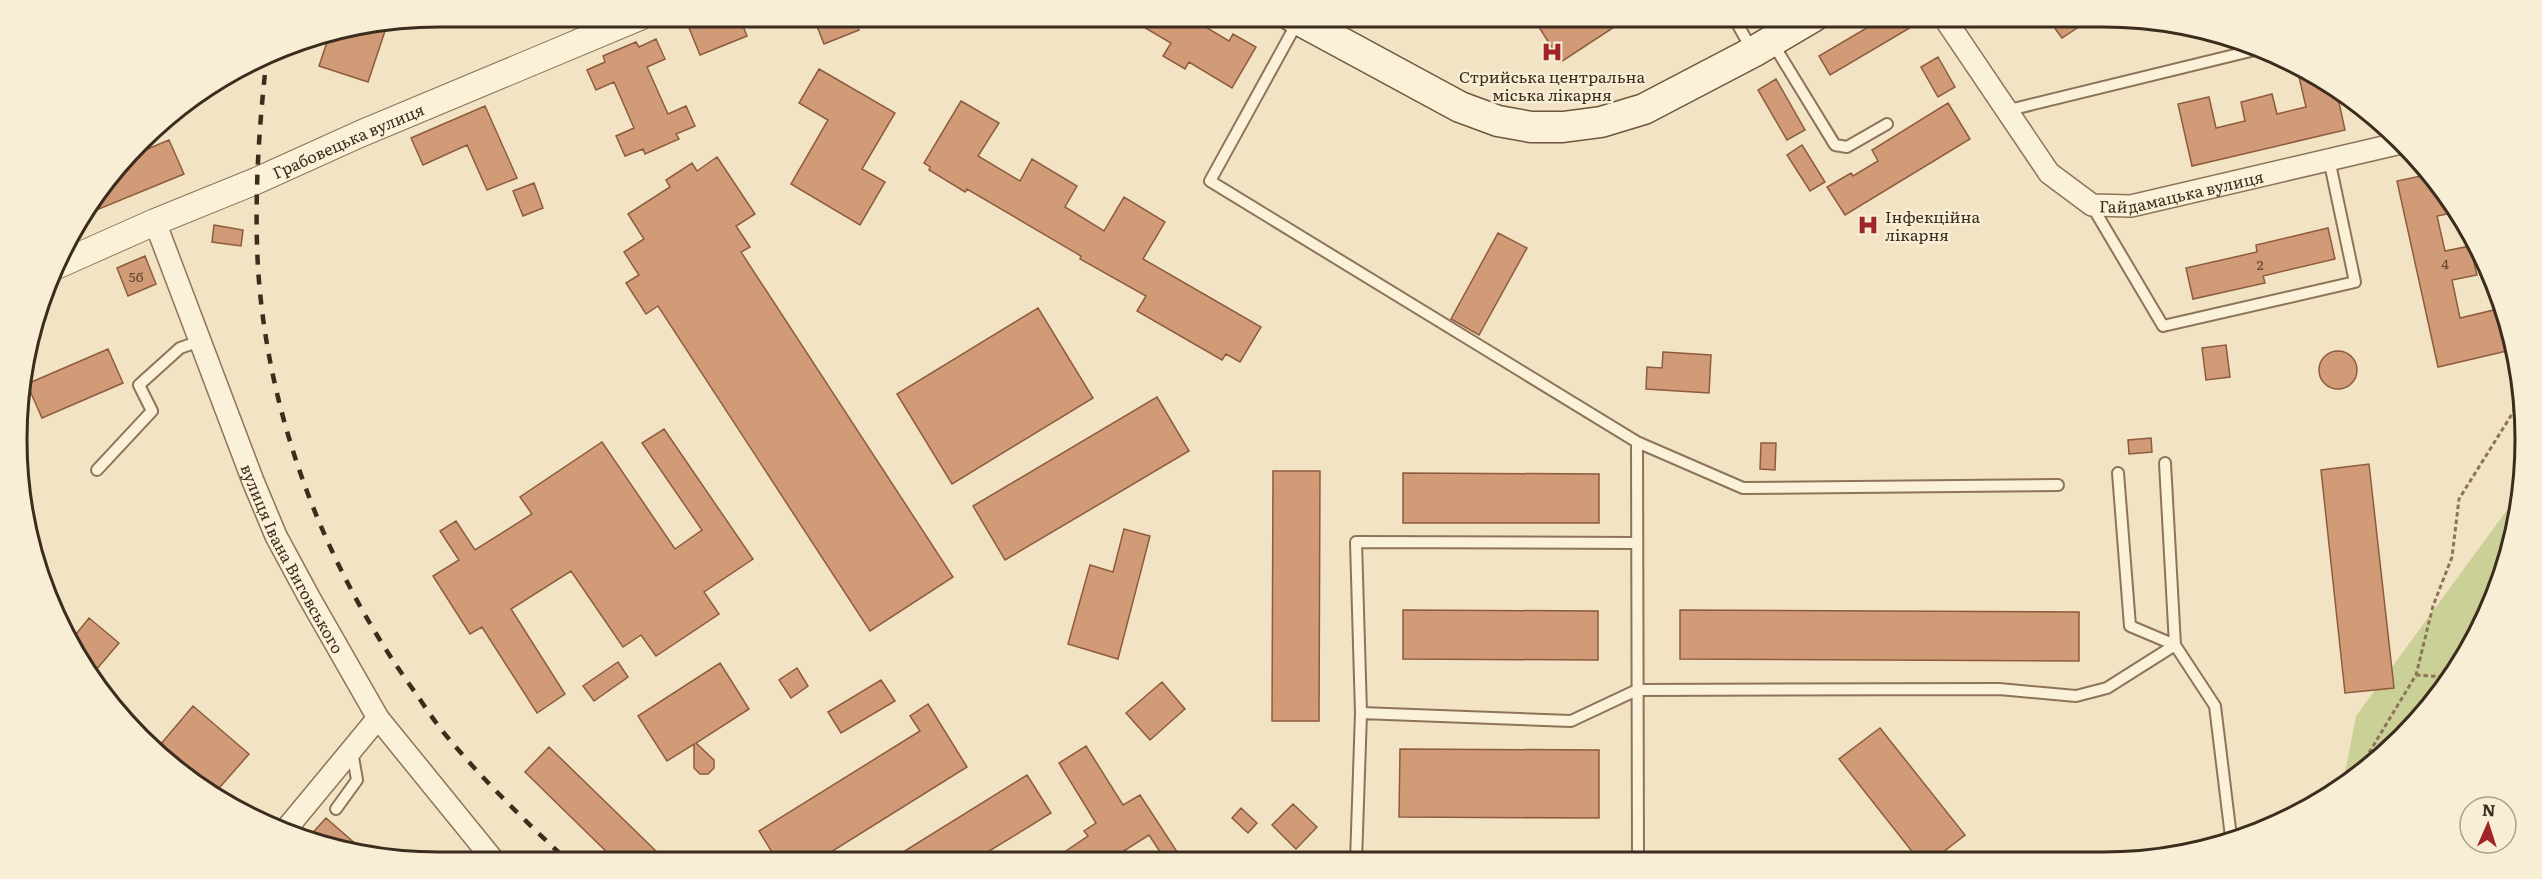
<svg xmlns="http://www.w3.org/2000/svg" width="2542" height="879" viewBox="0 0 2542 879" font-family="Literata,serif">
	<rect width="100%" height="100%" fill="#f1e3c4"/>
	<!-- green -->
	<path fill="#cbd097" d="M2521,491L2511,549L2469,651L2382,757L2343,783L2356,716Z"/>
	<!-- building -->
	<path fill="#d29b78" stroke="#8e5b3d" stroke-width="1.5" d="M702,16H739L747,36L700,55L687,23Z
		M813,16H853L859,30L824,44Z
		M1125,16H1187L1229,41L1233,34L1256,47L1232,88L1189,62L1185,69L1163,56L1171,43Z
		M1532,16H1631L1561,62Z
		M1887,16H1930L1830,75L1819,56Z
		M2046,16H2069L2077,28L2062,38Z
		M388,22L368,82L319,66L330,33L357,25Z
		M656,39L665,59L647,67L668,114L686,106L695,126L676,134L679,139L645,154L643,149L625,156L616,136L634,128L614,82L596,90L587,70L605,62L603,56L636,42L639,47Z
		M1938,57L1955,87L1938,97L1921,67Z
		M819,69L895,113L862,169L885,182L860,225L791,184L828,120L799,103Z
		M2312,74L2336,89L2345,130L2192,166L2178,104L2209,97L2216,128L2245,121L2241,102L2272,94L2277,114L2306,107L2299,77Z
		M1776,79L1805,130L1787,140L1758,90Z
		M961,101L999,123L978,156L1020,181L1032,159L1077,186L1065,207L1104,231L1124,197L1165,222L1143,259L1261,327L1240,362L1226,354L1222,360L1137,311L1146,296L1080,259L1081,256L967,189L965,192L929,170L930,167L924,163Z
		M1948,103L1970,139L1845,215L1827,187L1851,173L1853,176L1878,161L1872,150Z
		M485,106L517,178L487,190L467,145L423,165L411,138Z
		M169,140L184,174L82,216L104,182L126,158Z
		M1802,145L1825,182L1810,191L1787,155Z
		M717,157L755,214L736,226L750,247L741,252L953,577L870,631L658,306L646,314L626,283L639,275L624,252L644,239L628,214L670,187L666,180L692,163L697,171Z
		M2430,174L2457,212L2437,216L2445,251L2470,246L2477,275L2452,280L2460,318L2498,309L2507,351L2438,367L2397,181Z
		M534,183L543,208L523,216L513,191Z
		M214,225L243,230L241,246L212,242Z
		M2328,228L2335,259L2263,276L2265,283L2193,299L2186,268L2257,252L2256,245Z
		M1498,233L1527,248L1479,335L1451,319Z
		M145,256L156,284L128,296L117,268Z
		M1038,308L1093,398L952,484L897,394Z
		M2226,345L2230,377L2206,380L2202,348Z
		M108,349L123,383L42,418L27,384Z
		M2319 370a19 19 0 1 1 38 0a19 19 0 1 1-38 0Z
		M1663,352L1711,355L1709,393L1646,389L1647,367L1662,368Z
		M1157,397L1189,451L1005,560L973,506Z
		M664,429L753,559L704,592L719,614L656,656L641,635L623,647L571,571L511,609L565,694L537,713L482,627L470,634L433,576L459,560L440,531L456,521L475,550L532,514L520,497L602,442L675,549L702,530L642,443Z
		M2151,438L2152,452L2129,454L2128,440Z
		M1761,443H1776L1775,470L1760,469Z
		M2369,464L2394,688L2345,693L2321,470Z
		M1273,471H1320L1319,721H1272Z
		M1403,473L1599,474V523H1403Z
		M1124,529L1150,536L1118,659L1068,644L1090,565L1113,572Z
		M1403,610L1598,611V660L1403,659Z
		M1680,610L2079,612V661L1680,659Z
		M89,618L119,643L90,677L72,639Z
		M618,662L628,677L594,701L583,686Z
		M720,663L749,709L696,743L714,760V768L708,774H700L694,768V744L667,761L638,716Z
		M797,668L808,686L791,698L779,680Z
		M881,680L895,701L841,733L828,712Z
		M1162,682L1185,709L1150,740L1126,713Z
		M928,704L967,767L815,862H778L759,831L920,731L910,716Z
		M193,706L249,754L213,795L204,791L155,751Z
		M1880,728L1965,835L1934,859H1918L1839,759Z
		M1086,746L1123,805L1140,795L1183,861H1166L1149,835L1108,861H1051L1088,836L1084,831L1096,823L1059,763Z
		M549,747L659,854L651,862H617L525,772Z
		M1400,749L1599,750V818L1399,817Z
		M1027,775L1051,813L973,861L887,862Z
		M1293,804L1317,827L1296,849L1272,825Z
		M1241,808L1257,823L1248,833L1232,818Z
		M326,818L366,853L330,848L308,838Z"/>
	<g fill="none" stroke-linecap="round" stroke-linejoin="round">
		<defs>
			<path id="service" d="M1733,16L1752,50
				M1298,21L1210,181L1637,442L1743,488L2058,485
				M1772,42L1835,145L1847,147L1887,124
				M2005,111L2259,49
				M2092,206L2163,326L2355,282L2329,159
				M1637,442L1638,860
				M97,470L152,411L139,385L180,348L200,341
				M2118,473L2130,626L2175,645L2215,706L2231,837
				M1361,713L1571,721L1637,690L1999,689L2076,696L2107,688L2175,645L2165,463
				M336,809L357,780L352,751
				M1356,860H1504
				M1356,861L1361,713L1356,542L1636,543"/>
			<g id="minor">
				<path id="s1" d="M1943,16L2049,173L2092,205L2131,206L2401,143"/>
				<path id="s2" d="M155,222L253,481L276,536L310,599L378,718L495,862"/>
				<path d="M287,828L378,718"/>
			</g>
			<g id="tertiary">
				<path id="s3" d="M56,266L155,222L256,181L360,134L642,16"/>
			</g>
			<path id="secondary" d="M1292,16L1460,107L1498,121L1531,127H1563L1601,122L1644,109L1753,52L1814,16"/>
		</defs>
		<!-- service casing -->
		<use href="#service" stroke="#8d7459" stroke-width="14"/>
		<!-- minor casing -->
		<use href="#minor" stroke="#8d7459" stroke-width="24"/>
		<!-- tertiary casing -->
		<use href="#tertiary" stroke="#8d7459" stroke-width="28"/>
		<!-- secondary casing -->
		<use href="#secondary" stroke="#6f553c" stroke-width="33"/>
		<!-- path -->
		<path stroke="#8d7459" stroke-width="3" stroke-dasharray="4.5 3" stroke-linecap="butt" d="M2416,675L2447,677
			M2367,767V756L2416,675L2433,606L2452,557L2459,499L2522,398"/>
		<!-- service -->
		<use href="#service" stroke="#fbf0d8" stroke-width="10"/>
		<!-- minor -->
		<use href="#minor" stroke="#fbf0d8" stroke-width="21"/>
		<!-- tertiary -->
		<use href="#tertiary" stroke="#fbf0d8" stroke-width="26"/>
		<!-- secondary -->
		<use href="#secondary" stroke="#fbf0d8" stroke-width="30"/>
		<!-- rail -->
		<path stroke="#3c2c1e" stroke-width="4.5" stroke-dasharray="10 10" stroke-linecap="butt" d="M267,55C259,126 254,196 258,268C268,421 327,572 417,695C427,710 437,725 449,739C486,783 527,823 569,862"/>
	</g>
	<!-- icons -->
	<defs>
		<symbol id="hospital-bare" viewBox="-9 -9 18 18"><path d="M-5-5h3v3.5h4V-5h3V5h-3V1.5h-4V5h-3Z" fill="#a02529" stroke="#f8edd5" stroke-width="2.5" paint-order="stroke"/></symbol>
	</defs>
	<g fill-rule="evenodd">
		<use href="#hospital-bare" x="1537" y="37" width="30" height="30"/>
		<use href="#hospital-bare" x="1853" y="210" width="30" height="30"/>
	</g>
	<g text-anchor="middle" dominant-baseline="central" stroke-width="5" stroke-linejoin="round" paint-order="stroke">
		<!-- number labels -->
		<g font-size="14" fill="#624834">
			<text x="2445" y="263">4</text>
			<text x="2260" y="264">2</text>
			<text x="136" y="276">5б</text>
		</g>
		<!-- poi labels -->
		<g font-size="16" fill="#3c2c1e" stroke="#f8edd5">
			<text x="1552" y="76">Стрийська центральна<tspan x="1552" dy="18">міська лікарня</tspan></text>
			<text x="1885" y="216" text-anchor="start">Інфекційна<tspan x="1885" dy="18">лікарня</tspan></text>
		</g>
		<!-- street labels -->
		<g font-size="16" fill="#3c2c1e" stroke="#f8edd5">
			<text stroke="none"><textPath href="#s3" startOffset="318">Грабовецька вулиця</textPath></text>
			<text stroke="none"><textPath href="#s1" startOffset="334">Гайдамацька вулиця</textPath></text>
			<text stroke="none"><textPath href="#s2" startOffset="364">вулиця Івана Виговського</textPath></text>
		</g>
	</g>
	<!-- crop -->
	<path d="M0 0H2542V879H0ZM439 27H2103A412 412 0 0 1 2515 439V440A412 412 0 0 1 2103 852H439A412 412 0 0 1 27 440V439A412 412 0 0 1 439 27Z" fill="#f8edd5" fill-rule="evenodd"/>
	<path fill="none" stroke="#3c2c1e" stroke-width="3" d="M439 27H2103A412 412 0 0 1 2515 439V440A412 412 0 0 1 2103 852H439A412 412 0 0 1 27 440V439A412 412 0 0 1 439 27Z"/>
	<!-- north arrow -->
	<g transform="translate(2488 825) rotate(3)"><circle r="28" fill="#f8edd5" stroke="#ada08c" stroke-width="1.5"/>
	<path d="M0-4.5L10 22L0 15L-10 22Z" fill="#a02529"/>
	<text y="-9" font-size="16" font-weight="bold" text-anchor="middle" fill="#3c2c1e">N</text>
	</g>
</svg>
